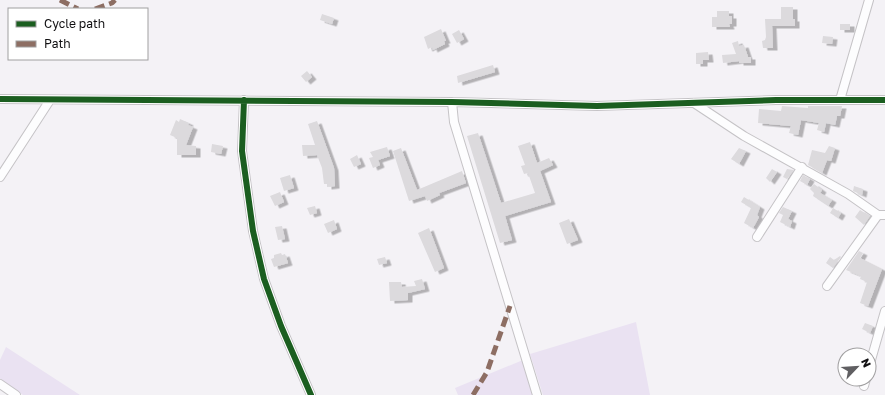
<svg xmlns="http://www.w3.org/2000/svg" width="885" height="395" viewBox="0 0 885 395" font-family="'Golos Text',sans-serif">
	<defs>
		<filter id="shadow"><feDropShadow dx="4.5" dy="2.5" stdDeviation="0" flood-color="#0004"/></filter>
	</defs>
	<rect width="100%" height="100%" fill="#f4f2f6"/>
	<!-- green -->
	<path fill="#eae2f2" d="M636,322L650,395H543L530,354Z
		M6,347L80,395H23L0,380V360Z
		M523,360L533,395H458L455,388Z"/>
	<!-- building -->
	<path fill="#dcdadd" filter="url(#shadow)" d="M781,7H793V19H795V26H772L773,48H763L762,41L765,40L766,37L765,19H781Z
		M717,11H729V16H732V24H729L730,27H712V17H717Z
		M322,14L334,18L332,24L320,20Z
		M840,24H850V30H840Z
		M441,29L446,41H444L445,44L433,50L432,47L428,49L424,37Z
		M459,30L464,39L457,43L452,34Z
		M823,36L833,37L832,44L822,43Z
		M738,41L739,46L744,45L748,57H751V63H739V61L723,63L722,55L736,54L732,43Z
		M708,52L709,60H703V64H696V53Z
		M493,65L495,72L458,83L457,76Z
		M307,71L312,77L306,82L301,76Z
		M782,106L808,108V106H842L840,116H837L835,125L826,123L824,132L817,130L819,123L801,120L798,135L789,133L791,126L758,123L759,109L781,111Z
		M180,119L189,123L188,125L193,127L186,145L196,146V155H177V138L170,135L176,120L179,122Z
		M317,121L334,168L335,186L327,187V184H324L322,168L317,155L303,156L302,145H315L308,124Z
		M478,133L501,203L535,193L528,173L524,174L521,166L525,165L518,146L530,142L537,163L549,158L553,165L540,171L551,202L505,216L512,240L500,243L467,136Z
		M212,144L223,146L221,154L211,152Z
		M829,146L835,148L831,161L827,160L822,173L808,165L812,150L825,153Z
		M387,147L390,156L378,160L380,165L373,168L369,158L373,157L370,152Z
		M401,148L417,190L462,171L466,183L439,193L440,195L427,201L425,196L409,201L393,151Z
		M739,148L746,151L739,164L731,159Z
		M357,155L361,164L354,167L350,159Z
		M772,169L777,172L770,182L766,178Z
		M787,169L794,170L787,179L783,177Z
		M290,175L294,188L284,191L280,178Z
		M803,175L810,179L807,185L800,181Z
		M814,184L822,190L820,193L832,200L828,206L813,196L814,193L810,189Z
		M854,186L863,189L862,195L853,191Z
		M280,192L284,202L275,206L270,196Z
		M744,197L760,207L757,215L759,217L753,228L744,223L751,208L741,202Z
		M315,206L317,213L310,215L307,208Z
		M783,207L792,211L788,219L792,221L790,227L780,222L783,215L779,213Z
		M833,208L841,213L838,218L830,213Z
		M860,210L870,216L864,225L855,217Z
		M569,219L578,240L567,244L559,223Z
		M334,220L337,229L328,233L324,224Z
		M282,226L285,239L278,240L275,227Z
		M429,228L444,268L435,272L418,233Z
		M859,251L863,253L860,258L882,269L868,306L860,303L867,282L860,279L861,276L846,270Z
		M281,253L282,255L285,254L288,263L274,267L271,259L274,258V255Z
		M840,256L841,257L833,268L826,263L830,257L834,260Z
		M385,257L387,263L379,265L377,259Z
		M422,279L425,289L408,293V300L390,301L389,282H401L402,287L416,286L414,281Z
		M865,323L873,326L870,333L862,329Z"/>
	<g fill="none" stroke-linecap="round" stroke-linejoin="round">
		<defs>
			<path id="street" d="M0,99L452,102L597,106L776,100H885
				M244,100L242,151L253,231L264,279L281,326L311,395
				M840,100L869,0
				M452,102L454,122L537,395
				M694,103L744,136L848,194L878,215H885
				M0,177L50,100
				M757,237L802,167
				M827,286L878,215
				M869,367L885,311
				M0,384L16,395
				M864,386L866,379"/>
		</defs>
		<!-- street casing -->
		<use href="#street" stroke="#c5c3c6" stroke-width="10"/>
		<!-- street -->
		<use href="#street" stroke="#fdfdfe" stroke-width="8"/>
		<!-- quiet -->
		<path stroke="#8d6e63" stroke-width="5" stroke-dasharray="10 5" stroke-linecap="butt" d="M60,0L78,9
			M95,9L112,3L115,0
			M473,395L487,372L510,306"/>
		<defs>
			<path id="cycleway" d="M0,99L452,102L597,106L776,100H885
				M244,100L242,151L253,231L264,279L281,326L311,395"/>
		</defs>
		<!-- cycleway casing -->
		<use href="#cycleway" stroke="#fff" stroke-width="8"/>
		<!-- cycleway -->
		<use href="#cycleway" stroke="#1b5e20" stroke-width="6"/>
	</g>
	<!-- legend -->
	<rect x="8" y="8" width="140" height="52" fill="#ffffff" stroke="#a09fa0"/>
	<rect x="16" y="21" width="20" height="6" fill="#1b5e20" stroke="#a09fa0"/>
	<text x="44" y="28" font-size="12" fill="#111012">Cycle path</text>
	<rect x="16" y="41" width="20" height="6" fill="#8d6e63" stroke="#a09fa0"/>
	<text x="44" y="48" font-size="12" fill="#111012">Path</text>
	<!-- north arrow -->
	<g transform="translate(857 367) rotate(65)"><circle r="19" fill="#ffffff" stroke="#a09fa0"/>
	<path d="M0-3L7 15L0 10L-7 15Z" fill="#605f62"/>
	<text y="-6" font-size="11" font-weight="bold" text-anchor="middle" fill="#111012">N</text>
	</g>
</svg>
